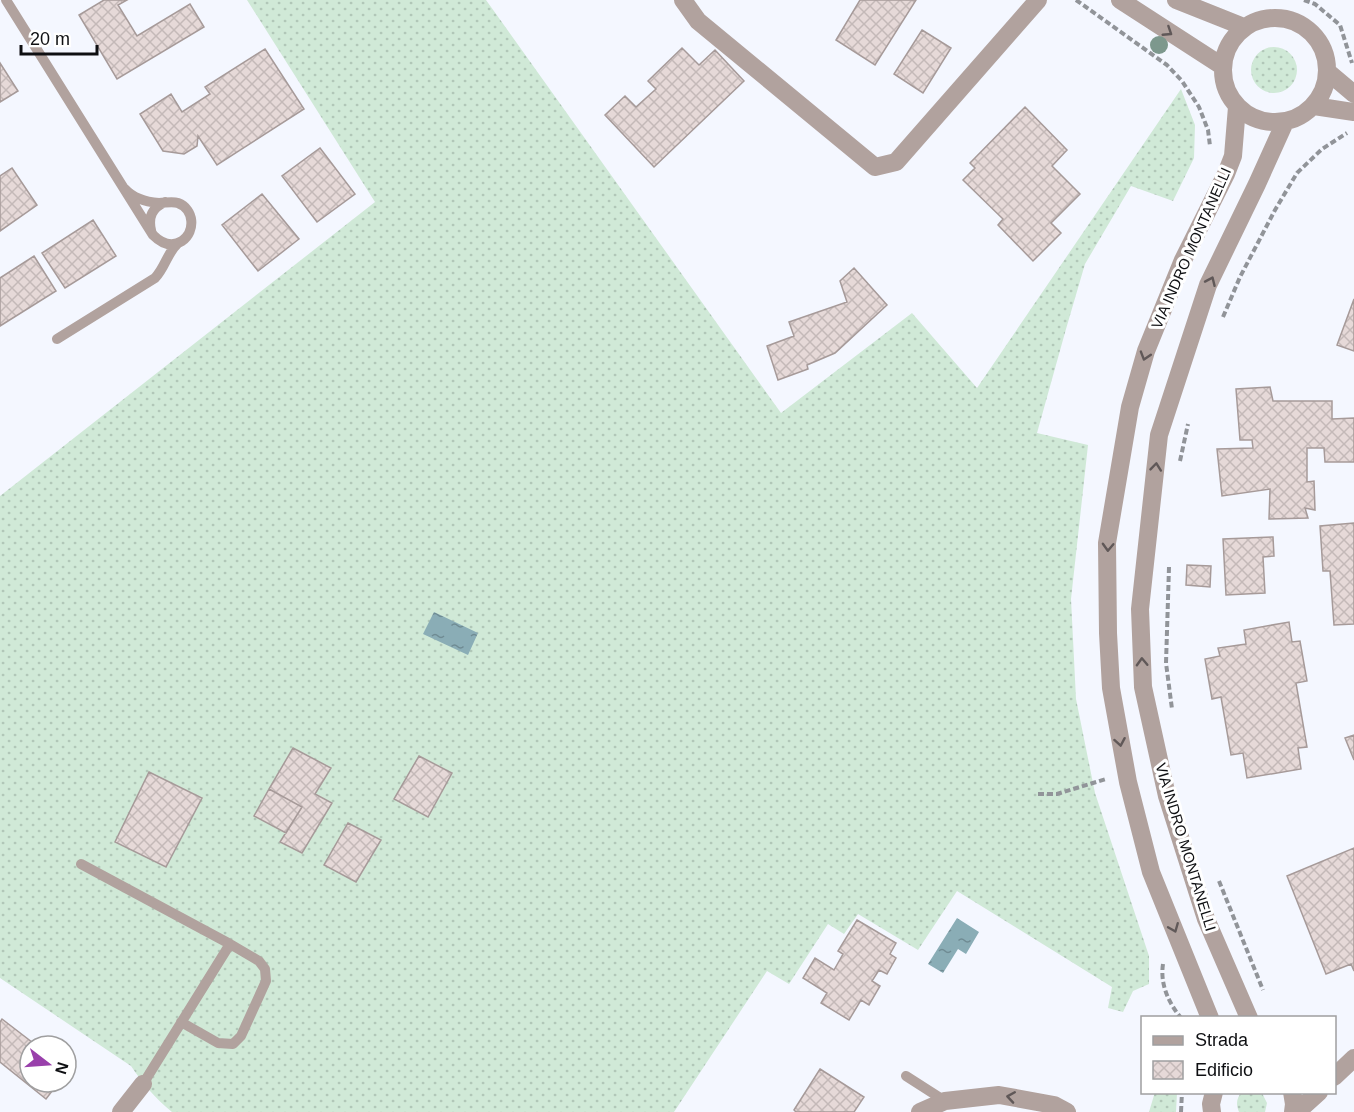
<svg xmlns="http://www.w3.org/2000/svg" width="1354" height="1112" viewBox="0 0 1354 1112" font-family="Arial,sans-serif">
	<defs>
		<pattern id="grass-dots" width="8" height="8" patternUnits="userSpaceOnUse" patternTransform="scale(1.5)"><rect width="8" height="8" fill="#d0e9d7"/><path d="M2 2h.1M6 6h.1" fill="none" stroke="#b1c7b8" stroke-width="1.8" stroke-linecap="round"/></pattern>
		<pattern id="water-ripples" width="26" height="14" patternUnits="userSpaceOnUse" patternTransform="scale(1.5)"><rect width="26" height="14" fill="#8aadb6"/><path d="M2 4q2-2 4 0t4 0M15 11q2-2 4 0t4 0" fill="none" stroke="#6f8b93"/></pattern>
		<pattern id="building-cross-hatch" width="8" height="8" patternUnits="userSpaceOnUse" patternTransform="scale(1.5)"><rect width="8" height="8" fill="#e6d9d8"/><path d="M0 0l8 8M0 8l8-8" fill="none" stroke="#c4b9b8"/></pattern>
	</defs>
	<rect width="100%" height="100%" fill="#f4f7ff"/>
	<!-- grass -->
	<path fill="url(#grass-dots)" d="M247,0H486L781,413L912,313L977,388L1181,89L1195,125L1194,158L1173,201L1131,186L1085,264L1066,329L1037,433L1088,445L1071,599L1076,699L1095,793L1149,956V984L1133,991L1123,1012L1108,1008L1112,987L957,891L918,950L858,914L844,934L828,924L789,984L767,971L674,1112H172C155,1098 143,1084 131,1066L0,978V496L375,202Z
		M1251 70a23 23 0 1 1 46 0a23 23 0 1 1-46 0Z
		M1155,1092L1177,1093L1176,1112H1149Z
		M1242,1092L1262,1093L1267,1103L1265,1112H1239C1236,1105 1236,1098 1242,1092Z"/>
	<!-- water -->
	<path fill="url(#water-ripples)" d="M434,612L478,633L468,655L423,634Z
		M957,918L979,932L966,954L958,949L943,973L928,964Z"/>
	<!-- building -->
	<path fill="url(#building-cross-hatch)" stroke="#a69a99" stroke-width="1.5" d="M104,0H127L118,5L137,36L190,4L204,27L117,79L79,15Z
		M860,0H916L875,65L836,40Z
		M922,30L951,48L923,93L894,74Z
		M682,48L699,65L715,50L744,81L654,167L605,115L625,96L636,107L656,89L648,81Z
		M265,49L304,109L217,165L198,136L197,146L184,154L163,151L140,114L171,94L182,112L210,94L205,87Z
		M0,63L18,91L0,102Z
		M1025,107L1067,150L1052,166L1080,194L1051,223L1061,233L1033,261L998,225L1003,219L963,180L975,168L970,163Z
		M320,148L355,194L317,222L282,176Z
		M12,168L37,205L0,231V176Z
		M262,194L299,239L258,271L222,225Z
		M93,220L116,256L65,288L42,253Z
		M34,256L56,291L0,326V278Z
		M854,268L887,305L835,353L807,365L808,369L778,380L767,346L794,336L789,322L847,302L840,281Z
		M1354,299V351L1337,345Z
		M1270,387L1273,401H1332V419L1354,418V462H1325L1324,448H1307V482L1314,481L1315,510L1305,508L1308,518L1269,519L1270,489L1222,496L1217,449L1253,448L1252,440H1240L1236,389Z
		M1354,523V624L1334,625L1330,571H1323L1320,526Z
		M1273,537L1274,556L1263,557L1265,593L1226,595L1223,539Z
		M1187,565L1211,566L1210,587L1186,585Z
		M1289,622L1292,642L1300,641L1307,681L1296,683L1307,747L1298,748L1301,769L1247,778L1243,753L1231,755L1221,697L1212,699L1205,659L1220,656L1218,648L1246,644L1244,630Z
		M1354,735V760L1345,738Z
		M293,748L331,768L315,794L332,803L302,853L280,842L302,807L269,789Z
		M419,756L452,773L428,817L394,799Z
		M149,772L202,798L166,867L115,842Z
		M269,789L302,807L286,833L254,816Z
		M348,823L381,840L356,882L324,865Z
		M1354,848V971L1351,964L1326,974L1287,876Z
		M857,920L896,943L890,954L896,958L887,974L879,970L872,981L880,986L869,1005L861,1000L849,1020L821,1003L827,993L803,978L815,958L834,970L843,954L838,951Z
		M2,1019L37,1046H30V1082H59L46,1099L0,1062V1022Z
		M820,1069L864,1097L854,1112H796L794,1110Z"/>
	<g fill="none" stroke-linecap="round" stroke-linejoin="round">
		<!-- path -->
		<path stroke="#919499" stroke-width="4" stroke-dasharray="6 3" stroke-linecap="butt" d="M1076,0L1167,65L1182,81L1199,107L1208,130L1210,146
			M1304,0L1315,4L1340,25L1352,63
			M1223,317L1240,277L1275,210L1297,173L1322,149L1347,133
			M1180,461L1188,424
			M1169,567L1166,663L1172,709
			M1038,794H1057L1106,779
			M1219,881L1263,990
			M1163,964C1160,984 1168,1002 1181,1018
			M1181,1112L1182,1092"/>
		<!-- lane -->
		<path stroke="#b1a29e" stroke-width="10" d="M6,0L153,235C161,243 171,248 182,241C196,231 194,209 178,203C172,201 165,203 159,203C147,202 133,198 125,189
			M151,230C148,217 152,208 165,202
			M57,339L155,278C165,268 167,253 178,243
			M81,864L230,944
			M906,1076L945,1101
			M143,1084L230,944L259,961L265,969L266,981L241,1036L233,1044L218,1043L181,1022"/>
		<!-- street -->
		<path stroke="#b1a29e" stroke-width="18" d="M683,0L698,21L875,167L896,162L1038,0
			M1120,0L1222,66
			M1176,0L1244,27
			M1223 70a52 52 0 1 1 104 0a52 52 0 1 1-104 0Z
			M1328,72L1354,94
			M1314,106L1354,112
			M1210,1018L1151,872L1128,782L1111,688L1108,633L1107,543L1130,407L1146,351L1183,260L1226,174L1233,156L1237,107
			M1249,1018L1206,919L1167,796L1143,687L1140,609L1159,435L1208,285L1257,184L1285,122
			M1334,1077L1354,1058
			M1292,1092L1294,1104L1293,1112
			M121,1112L143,1084
			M920,1112L945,1101L999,1095L1054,1105L1067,1112
			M1212,1112L1211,1104L1214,1092
			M1297,1112L1319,1092"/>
	</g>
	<!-- trees -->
	<circle fill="#7d988d" cx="1159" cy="45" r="9"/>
	<!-- one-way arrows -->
	<defs><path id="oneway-chevron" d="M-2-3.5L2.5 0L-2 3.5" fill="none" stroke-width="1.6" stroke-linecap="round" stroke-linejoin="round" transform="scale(1.5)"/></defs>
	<g stroke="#605858">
		<use href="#oneway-chevron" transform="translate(1168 32) rotate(33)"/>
		<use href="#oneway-chevron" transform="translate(1211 281) rotate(-66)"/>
		<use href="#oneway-chevron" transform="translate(1145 356) rotate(107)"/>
		<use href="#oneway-chevron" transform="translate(1156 467) rotate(-84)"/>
		<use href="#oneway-chevron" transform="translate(1108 547) rotate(92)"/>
		<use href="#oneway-chevron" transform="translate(1142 662) rotate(-92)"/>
		<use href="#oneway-chevron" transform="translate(1120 742) rotate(80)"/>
		<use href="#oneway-chevron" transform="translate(1174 928) rotate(68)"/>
		<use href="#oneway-chevron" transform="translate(1011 1097) rotate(-171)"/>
	</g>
	<g text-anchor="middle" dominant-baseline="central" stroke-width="6" stroke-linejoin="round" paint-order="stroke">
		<!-- street labels -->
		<g font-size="15" fill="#0e0f12" stroke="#fff">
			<text transform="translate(1191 248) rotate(-66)">VIA INDRO MONTANELLI</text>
			<text transform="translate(1186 847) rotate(73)">VIA INDRO MONTANELLI</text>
		</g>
	</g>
	<!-- legend -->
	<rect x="1141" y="1016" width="195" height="78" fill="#ffffff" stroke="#9f9fa0" stroke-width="1.5"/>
	<rect x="1153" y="1036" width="30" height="9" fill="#b1a29e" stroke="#9f9fa0" stroke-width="1.5"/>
	<text x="1195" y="1046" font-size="18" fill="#0e0f12">Strada</text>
	<rect x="1153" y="1061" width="30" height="18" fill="url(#building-cross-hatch)" stroke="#9f9fa0" stroke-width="1.5"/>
	<text x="1195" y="1076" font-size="18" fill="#0e0f12">Edificio</text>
	<!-- north arrow -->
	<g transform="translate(48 1064) rotate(107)"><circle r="28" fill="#ffffff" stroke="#9f9fa0" stroke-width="1.5"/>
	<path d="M0-4.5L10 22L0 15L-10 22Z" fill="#9940ab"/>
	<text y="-9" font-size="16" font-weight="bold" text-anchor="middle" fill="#0e0f12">N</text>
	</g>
	<!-- scale -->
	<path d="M21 45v9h76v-9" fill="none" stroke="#0e0f12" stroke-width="3"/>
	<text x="30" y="45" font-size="18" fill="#0e0f12" stroke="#ffffff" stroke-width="4.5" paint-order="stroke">20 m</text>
</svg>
